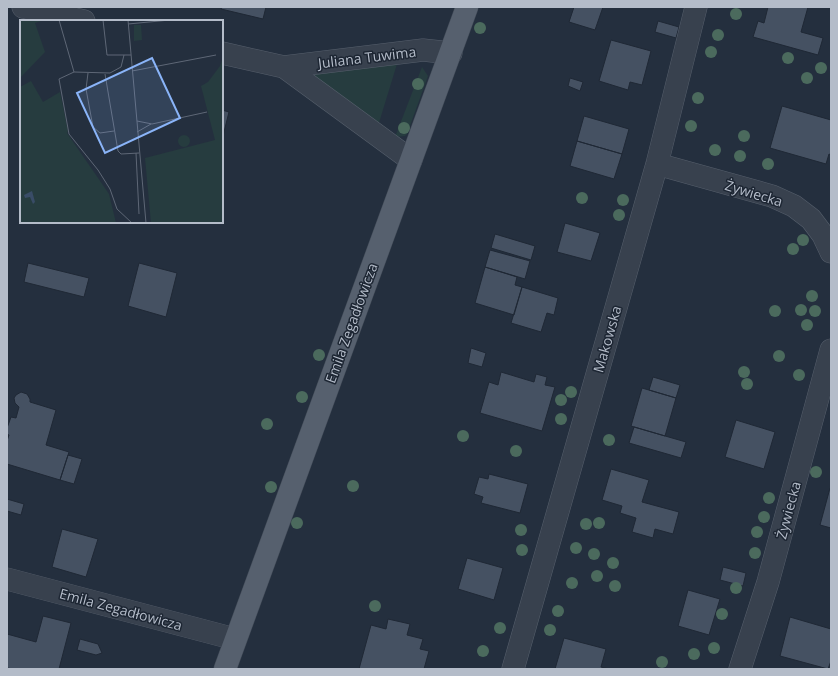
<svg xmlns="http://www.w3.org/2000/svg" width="838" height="676" viewBox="0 0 838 676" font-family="'Open Sans',sans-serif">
	<rect width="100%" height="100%" fill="#242f3e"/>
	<!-- green -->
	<path fill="#263c3f" d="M397,64L378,126L315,78V74Z
		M422,67L428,76L407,134L405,136L395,137Z"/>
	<!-- building -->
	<path fill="#455162" stroke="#1f2835" d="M222,7H266L263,19L221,9Z
		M574,7H603L595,30L569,22Z
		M768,7H808L801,32L823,38L818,55L753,37L758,21L764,23Z
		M658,21L679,27L676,38L655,32Z
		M611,40L651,51L642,85L630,82L628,90L599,81Z
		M570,78L583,82L580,91L568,86Z
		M782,106L831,120V155L829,154L826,164L770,148Z
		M222,110L229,112L222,140Z
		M584,116L629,129L622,154L577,141Z
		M577,141L622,154L614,179L570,166Z
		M565,223L600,233L591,261L557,252Z
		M495,234L535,246L531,260L491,248Z
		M490,250L530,261L525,279L485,267Z
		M28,263L89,278L84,297L24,282Z
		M139,263L177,273L166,317L128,306Z
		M485,267L517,277L515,285L522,287L514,315L475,303Z
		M522,287L558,298L554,315L547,313L541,332L511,323Z
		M471,348L486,353L482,367L468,363Z
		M501,372L534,382L536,374L547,377L545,385L555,387L542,431L480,413L489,382L498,385Z
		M653,377L680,385L676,398L649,390Z
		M642,388L676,398L665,436L631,426Z
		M21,392L27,394L30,399V402L56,410L46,445L69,452L60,480L7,464V441L9,435L7,434V428L11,417L16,418L19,407L15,403L14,398L16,395Z
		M736,420L775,432L764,469L725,457Z
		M634,427L686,442L681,458L629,443Z
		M68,455L82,459L74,484L60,480Z
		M611,469L649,480L642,502L679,512L673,534L655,529L653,538L632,532L636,518L620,513L622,506L602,500Z
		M489,474L528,484L520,513L481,503L483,497L474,494L479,477L488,479Z
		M830,488L831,489V528L820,525Z
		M7,499L24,504L21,515L7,511Z
		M62,529L98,539L86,577L52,567Z
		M467,558L503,568L494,600L458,589Z
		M723,567L746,573L743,586L720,580Z
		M688,590L720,599L709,635L678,626Z
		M43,616L71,623L59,669H13L7,668V634L36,642Z
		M790,617L831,629V661L828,669L780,656Z
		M388,619L410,624L407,635L423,639L420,649L429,651L424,669H359L371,625L386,629Z
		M564,638L606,649L601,667L609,669H555Z
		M80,639L98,644L102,653L96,655L77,650Z"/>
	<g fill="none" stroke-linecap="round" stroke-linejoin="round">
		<defs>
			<path id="minor" d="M23,7L84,21
				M222,53L284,67L411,160
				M284,67L423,50L451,53
				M657,164L772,196L794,206L811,219L823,235L831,252
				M7,579L235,639
				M513,669L657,164L696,7
				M740,669L768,582L831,350"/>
			<path id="major" d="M225,669L467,7"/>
		</defs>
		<!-- minor casing -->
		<use href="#minor" stroke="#565f6c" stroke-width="23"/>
		<!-- major casing -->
		<use href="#major" stroke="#414a57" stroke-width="23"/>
		<!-- minor -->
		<use href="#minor" stroke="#38414e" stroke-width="22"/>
		<!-- major -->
		<use href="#major" stroke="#56606e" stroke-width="22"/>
	</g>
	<!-- trees -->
	<g fill="#4b6a5d">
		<circle cx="736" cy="14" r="6"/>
		<circle cx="480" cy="28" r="6"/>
		<circle cx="718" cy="35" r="6"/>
		<circle cx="711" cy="52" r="6"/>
		<circle cx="788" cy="58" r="6"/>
		<circle cx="821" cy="68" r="6"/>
		<circle cx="807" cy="78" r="6"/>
		<circle cx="418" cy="84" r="6"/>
		<circle cx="698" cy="98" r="6"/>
		<circle cx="691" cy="126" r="6"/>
		<circle cx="404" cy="128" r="6"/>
		<circle cx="744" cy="136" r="6"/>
		<circle cx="715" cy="150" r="6"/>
		<circle cx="740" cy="156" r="6"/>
		<circle cx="768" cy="164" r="6"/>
		<circle cx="582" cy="198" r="6"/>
		<circle cx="623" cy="200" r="6"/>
		<circle cx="619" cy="215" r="6"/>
		<circle cx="803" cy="240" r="6"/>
		<circle cx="793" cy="249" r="6"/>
		<circle cx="812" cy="296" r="6"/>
		<circle cx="801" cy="310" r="6"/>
		<circle cx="775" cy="311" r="6"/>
		<circle cx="815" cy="311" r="6"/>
		<circle cx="807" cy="325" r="6"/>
		<circle cx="319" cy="355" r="6"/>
		<circle cx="779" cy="356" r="6"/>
		<circle cx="744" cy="372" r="6"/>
		<circle cx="799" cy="375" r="6"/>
		<circle cx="747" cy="384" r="6"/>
		<circle cx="571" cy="392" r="6"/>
		<circle cx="302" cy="397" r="6"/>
		<circle cx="561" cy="400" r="6"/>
		<circle cx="561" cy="419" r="6"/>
		<circle cx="267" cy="424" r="6"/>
		<circle cx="463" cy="436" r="6"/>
		<circle cx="609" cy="440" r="6"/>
		<circle cx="516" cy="451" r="6"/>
		<circle cx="816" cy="472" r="6"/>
		<circle cx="353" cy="486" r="6"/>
		<circle cx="271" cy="487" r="6"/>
		<circle cx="769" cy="498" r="6"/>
		<circle cx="764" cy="517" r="6"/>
		<circle cx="297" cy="523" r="6"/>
		<circle cx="599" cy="523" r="6"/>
		<circle cx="586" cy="524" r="6"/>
		<circle cx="521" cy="530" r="6"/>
		<circle cx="757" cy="532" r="6"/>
		<circle cx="576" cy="548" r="6"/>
		<circle cx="522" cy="550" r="6"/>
		<circle cx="755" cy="553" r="6"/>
		<circle cx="594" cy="554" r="6"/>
		<circle cx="613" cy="563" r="6"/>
		<circle cx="597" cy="576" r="6"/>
		<circle cx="572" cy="583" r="6"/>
		<circle cx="615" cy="586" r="6"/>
		<circle cx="736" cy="588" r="6"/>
		<circle cx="375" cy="606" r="6"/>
		<circle cx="558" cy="611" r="6"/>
		<circle cx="722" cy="614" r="6"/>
		<circle cx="500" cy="628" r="6"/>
		<circle cx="550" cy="630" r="6"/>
		<circle cx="714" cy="648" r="6"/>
		<circle cx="483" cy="651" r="6"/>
		<circle cx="694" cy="654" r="6"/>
		<circle cx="662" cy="662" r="6"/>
	</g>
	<g text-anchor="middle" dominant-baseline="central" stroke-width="3" stroke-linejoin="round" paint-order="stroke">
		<!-- street labels -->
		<g font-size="14" fill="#b4bcc9" stroke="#1d2633">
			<text transform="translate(367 57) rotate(-7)">Juliana Tuwima</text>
			<text transform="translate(754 193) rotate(17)">Żywiecka</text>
			<text transform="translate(351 323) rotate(-70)">Emila Zegadłowicza</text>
			<text transform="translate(607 339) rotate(-74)">Makowska</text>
			<text transform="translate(788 510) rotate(-75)">Żywiecka</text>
			<text transform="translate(121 609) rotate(15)">Emila Zegadłowicza</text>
		</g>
	</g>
	<!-- overview -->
	<g transform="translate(20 20)">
		<rect width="203" height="203" fill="#242f3e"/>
		<path d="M0,0H24L15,3L25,32L0,58ZM114,5H121L122,20L114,21ZM203,37V203H131L125,138L195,120L181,66L188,62L200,46ZM11,61L23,82L40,72L48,111L47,113L89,174L96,203H0V67ZM158 121a6 6 0 1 1 12 0a6 6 0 1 1-12 0Z" fill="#263c3f"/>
		<path d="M12,171L15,182L13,184L10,177L5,178L4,175Z" fill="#394c67"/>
		<path fill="none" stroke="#5e6776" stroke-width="1" d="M39,0L54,52M83,0L87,35H111M108,0L126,203M108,4L150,0M104,35L101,47L90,53L54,52L39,59L49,114L78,150L90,169L97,189L112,203M112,51L196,35M68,53L66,69L73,107L80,113L94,111M85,54L98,131L101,134L119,133M117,101L132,104L187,92M117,112L131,104M116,133L119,194"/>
		<path fill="#8ab4f8" fill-opacity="0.15" stroke="#8ab4f8" stroke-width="2" d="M132,38L160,98L85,133L57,73Z"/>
		<rect width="203" height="203" fill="none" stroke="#b4bcc9" stroke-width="2"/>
	</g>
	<!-- border -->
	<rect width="838" height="676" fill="none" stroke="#b4bcc9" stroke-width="16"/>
</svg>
